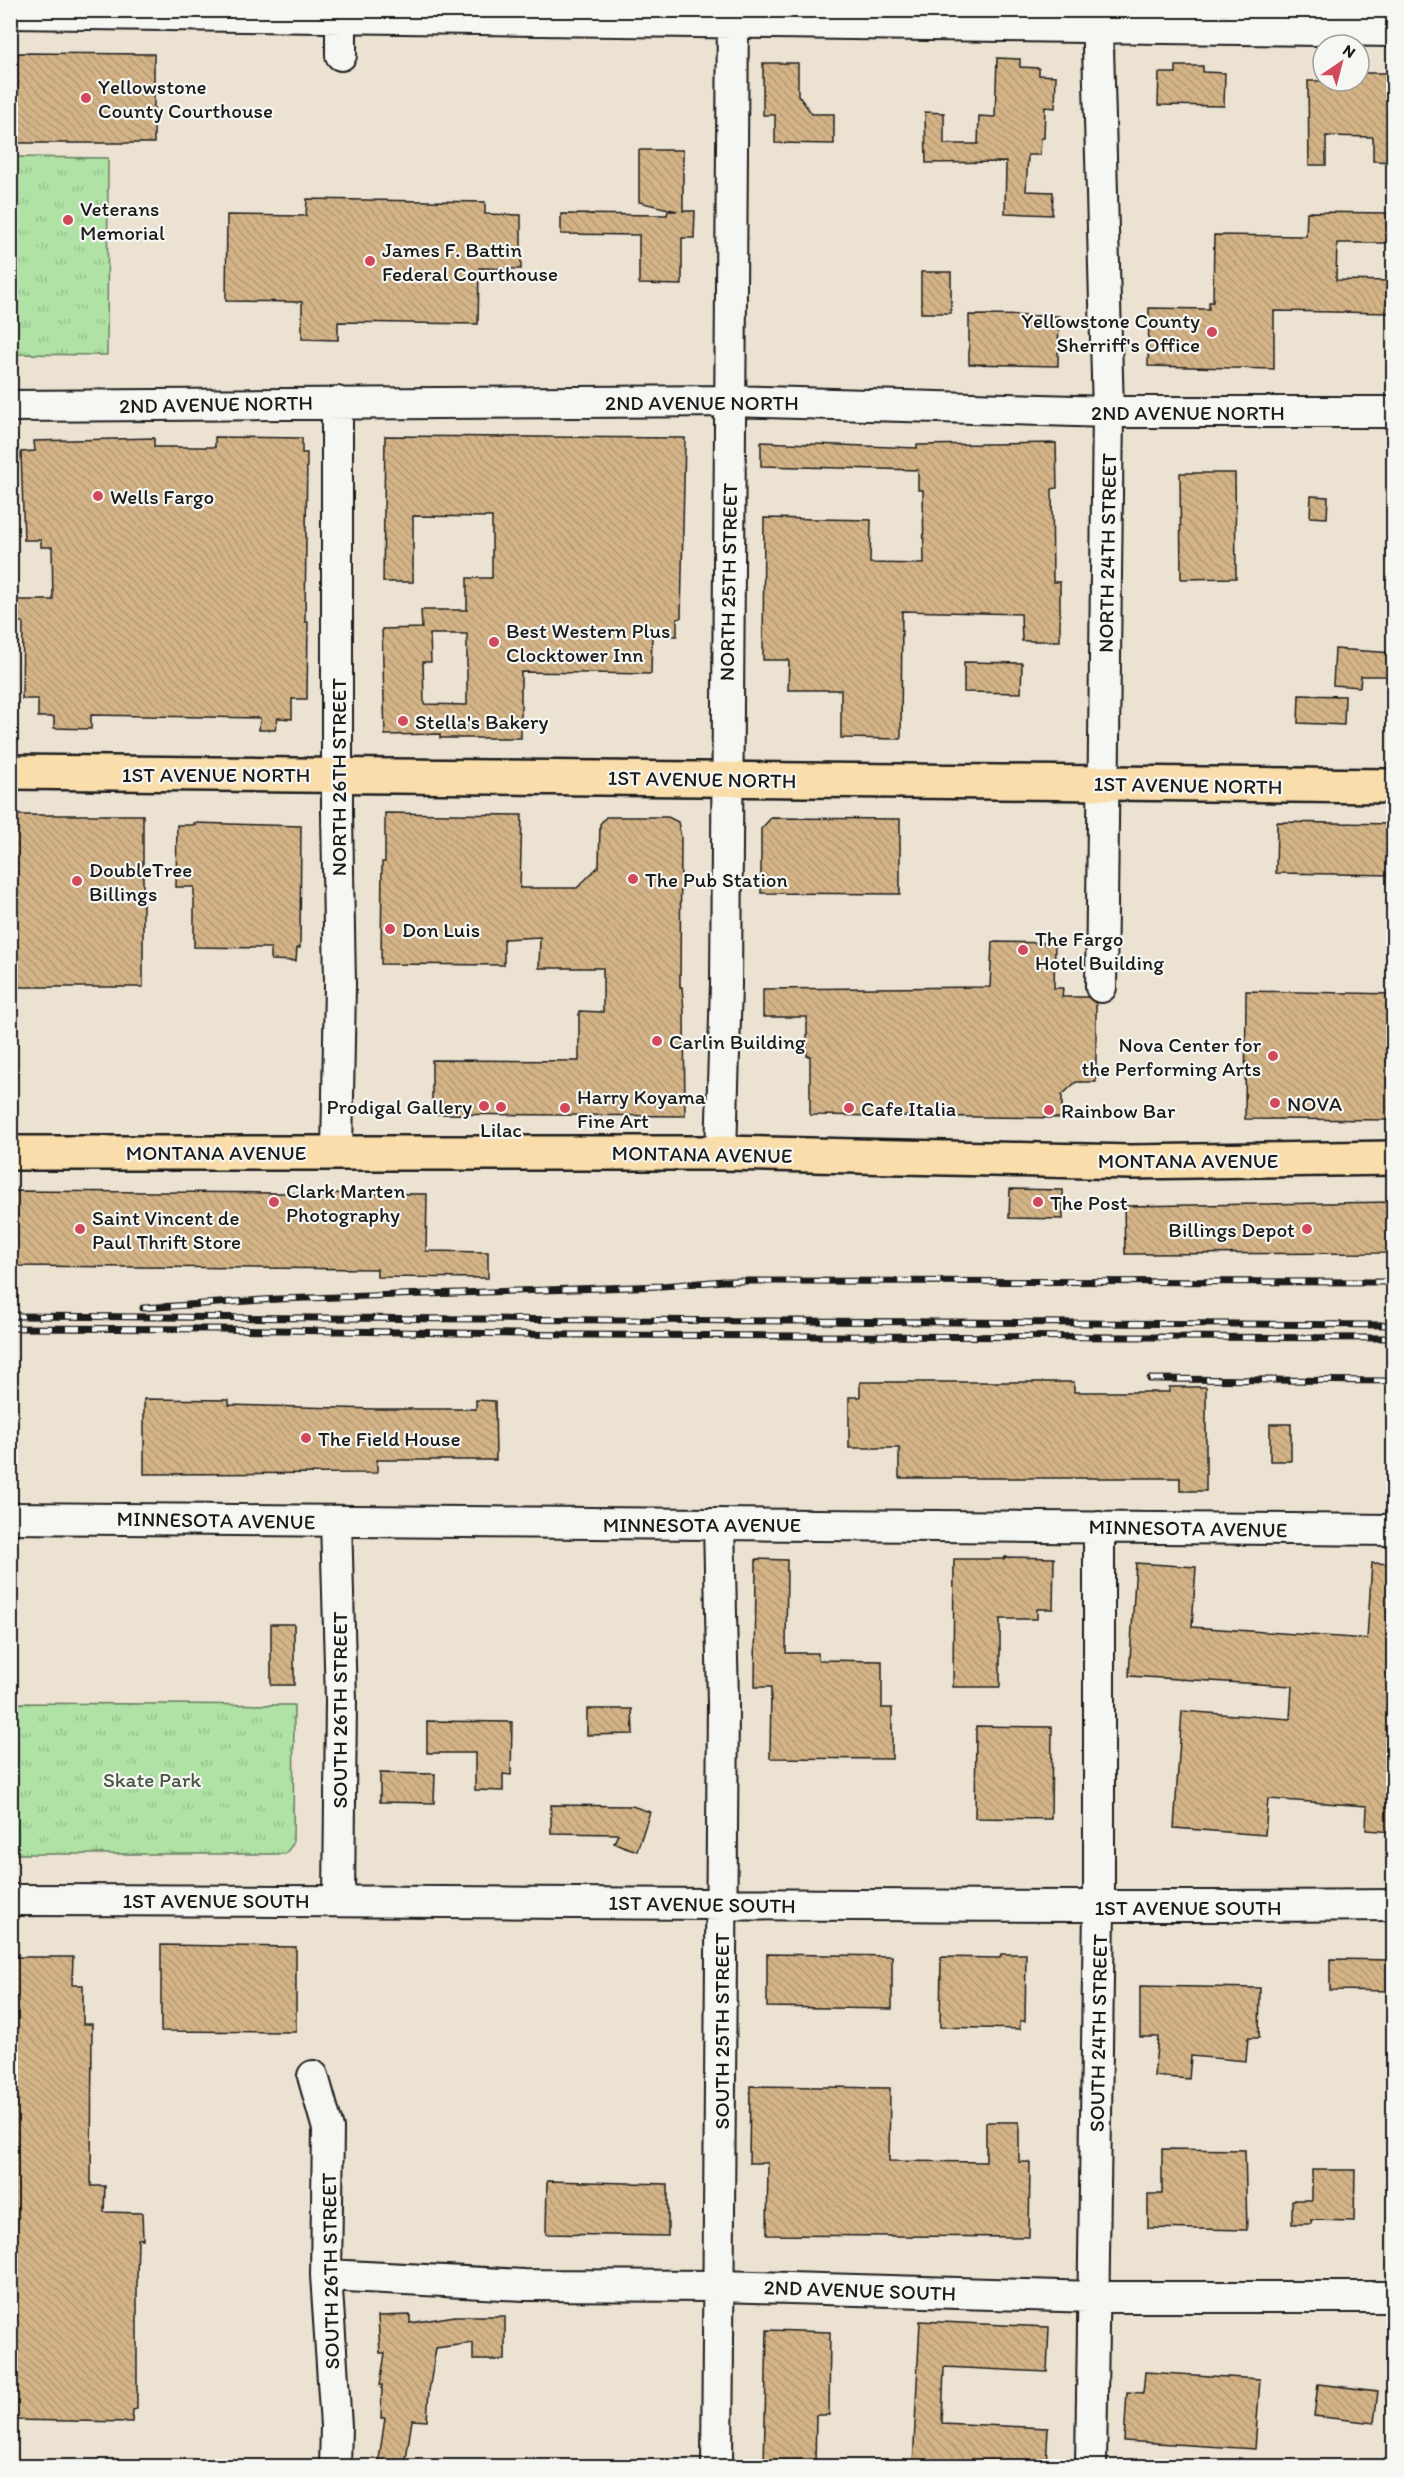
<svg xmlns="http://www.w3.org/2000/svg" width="1404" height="2477" viewBox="0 0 1404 2477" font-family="Itim,sans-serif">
	<defs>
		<pattern id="park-tufts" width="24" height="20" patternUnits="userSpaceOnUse" patternTransform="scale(1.5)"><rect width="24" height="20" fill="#afe2a4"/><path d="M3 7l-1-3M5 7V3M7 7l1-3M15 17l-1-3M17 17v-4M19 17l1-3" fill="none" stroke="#96c18d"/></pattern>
		<pattern id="building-back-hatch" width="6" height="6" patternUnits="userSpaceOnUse" patternTransform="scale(1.5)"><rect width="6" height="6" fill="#d4b487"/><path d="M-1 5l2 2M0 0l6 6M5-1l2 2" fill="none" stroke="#b59a74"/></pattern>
	</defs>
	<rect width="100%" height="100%" fill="#ece2d2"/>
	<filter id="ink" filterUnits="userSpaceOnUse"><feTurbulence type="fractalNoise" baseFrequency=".0167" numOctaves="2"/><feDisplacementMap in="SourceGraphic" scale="12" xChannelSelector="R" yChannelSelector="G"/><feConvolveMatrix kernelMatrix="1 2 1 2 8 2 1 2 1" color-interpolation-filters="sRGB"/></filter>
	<g filter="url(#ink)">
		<!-- park -->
		<path fill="url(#park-tufts)" stroke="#667f60" stroke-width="1.5" d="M11,157L108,158L107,355L11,354Z
			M11,1703L294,1705L293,1844L285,1854H11Z"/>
		<!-- building -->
		<path fill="url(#building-back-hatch)" stroke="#1c1c1c" stroke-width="1.5" fill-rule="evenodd" d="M18,53L154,54V143H18Z
			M997,58L1020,59V67L1039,68V75L1056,76L1055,108L1045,107L1044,138H1041L1040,155H1028L1026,191L1053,192L1052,215L1005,213L1006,162L926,163L925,112L944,113V144H978L979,116L995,117Z
			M763,63H798V95L812,114H834V144L775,143V115H763Z
			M1176,66H1203V72L1225,73L1224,106L1158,105L1159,73H1176Z
			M1359,73H1394V162L1373,161V137L1326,136V165H1309L1308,81H1359Z
			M639,150H683V211H695L694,238H682V285L639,284V235L561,234V214L667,215L668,211H677L639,202Z
			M307,199L485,202V214L521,215V269L479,268L478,324L338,322V340L302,339V302L226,301L227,215L306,216Z
			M1307,212L1388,213V243H1337L1336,280L1394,281V313L1274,311V369L1148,366L1149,308L1209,309V302H1213L1214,235L1306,236Z
			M921,272H951V313H921Z
			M969,315L1059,316L1058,366L969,364Z
			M385,436L685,438L681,618L677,619V636L652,635L651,674L521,672V738H440V734L385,735L382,629L422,628L421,610H467V578H492V517L413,516V582H383ZM430,634H467V705L424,704L423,662H431Z
			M215,437L302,438V453H307L305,622H308L307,699H292V719L278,718L275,730H259L260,718L91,715V729L54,728V717H38V699H22L23,622H10V600H53L52,547H41V540H24L21,452L35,451L34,441L154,438V447H215Z
			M761,442L917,448V445L1056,443L1057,488L1052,489L1053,582H1060V641H1022L1021,614L902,611L901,739L841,738V690H788L789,660H763L764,518L871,520L870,563L924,564L923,490H918V470L761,466Z
			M1180,473H1235L1236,578L1181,579Z
			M1311,496L1328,497L1327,518L1310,517Z
			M1335,649L1394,653V676H1361L1360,687L1333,685Z
			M964,662L1022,663L1021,693L964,692Z
			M1299,695L1345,696L1344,725L1298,723Z
			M385,813L522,815L520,888H577L599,866L600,824L606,817H668L678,822L681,837L680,987H682L684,1011L685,1116L432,1114V1060L579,1061V1011L603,1012V968H539L540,937L504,939V965L381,964L382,862H385Z
			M10,815H143V987H10Z
			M771,818L900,819V894L761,893V829Z
			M1277,822L1394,824V875L1276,873Z
			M194,823L301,826L300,948H297L296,961L271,960V948L194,947V887H176L177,825H195Z
			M992,942L1055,943L1054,988H1063L1062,997H1088L1096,1003V1082H1076L1062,1095V1118L810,1115V1056H807V1017H763V989L990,987Z
			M1246,991L1394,994V1120L1245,1119Z
			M1010,1189L1063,1190V1219L1009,1218Z
			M10,1191L427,1194L426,1251L488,1252V1278L377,1277V1269L10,1266Z
			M1394,1202V1253L1125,1254L1124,1206Z
			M860,1382H1074V1392H1169V1387H1206V1491H1180V1478H899V1448H849V1397H860Z
			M144,1399L229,1400V1405L376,1409H476V1400L495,1401L496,1460H377V1473L144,1474Z
			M1270,1424H1291V1461H1270Z
			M1005,1557L1054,1558L1053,1609H1037V1619H1000V1687H953L954,1559H1004Z
			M756,1559L787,1560L786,1653H818V1660L882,1661V1708H892V1759L770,1758L771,1687H755Z
			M1136,1563L1196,1567L1192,1627L1367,1639L1372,1563L1394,1564V1832L1366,1830L1367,1806L1268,1799L1265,1835L1174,1828L1182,1711L1290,1719L1292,1686L1129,1676Z
			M271,1624H294V1685H271Z
			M587,1709H632L633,1734L587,1735Z
			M427,1721L512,1722L511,1775L503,1774V1791L475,1790V1753H427Z
			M976,1726L1052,1727L1051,1819L975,1818Z
			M380,1773L435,1774L434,1803L380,1802Z
			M551,1805L632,1806L650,1812L637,1851L614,1843L618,1834L551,1833Z
			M161,1945L296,1947V2032L161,2031Z
			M767,1954L892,1956V2009L767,2007Z
			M1001,1954H1026L1025,2021H1020V2029L940,2027L941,1957L1000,1958Z
			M12,1957H73L72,1985H83V2024H92L91,2186H105L104,2212L142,2213L143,2239H138L137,2278V2409L133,2410L132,2422L10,2420Z
			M1330,1959L1394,1960V1991L1330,1990Z
			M1140,1986L1260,1988L1259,2038H1248L1246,2061L1191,2056L1189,2079L1154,2076L1158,2037H1140Z
			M750,2086L890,2088L889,2161L986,2162V2122H1019V2162H1030L1029,2237L767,2235L768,2163H749Z
			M1162,2149L1245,2150L1247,2230L1148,2228V2194H1162Z
			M1312,2170H1355L1354,2221L1311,2220V2224H1292V2200H1312Z
			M547,2181L668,2184V2236L546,2234Z
			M410,2315V2323L455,2316H505V2360H473V2343L436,2348L429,2391L427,2421L412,2420L405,2466H378L385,2418H381L382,2385H380L385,2353H380L378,2316Z
			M920,2321L1049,2327L1047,2372L944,2367L942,2423L1048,2428L1046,2466H913Z
			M767,2330L830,2332L829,2415H816L815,2466H764Z
			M1145,2372L1260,2379L1255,2449L1124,2441L1127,2392L1143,2393Z
			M1318,2384L1378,2391L1374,2423L1314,2416Z"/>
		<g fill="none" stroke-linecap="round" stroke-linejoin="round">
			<defs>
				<path id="minor" d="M1097,10L1108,412L1101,987
					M10,13L1394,31
					M341,55V10
					M10,406L731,401L1108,412H1394
					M337,1152L340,985L337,813V402
					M721,1153L726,984L733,10
					M10,1518L1394,1530
					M336,1521L341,1701L339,1900
					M10,1900C472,1900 932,1909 1394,1905
					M313,2076L328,2129L326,2275L336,2426L335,2466
					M326,2275L524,2285L719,2286L1095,2297H1394
					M717,2466L723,1703L719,1524
					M1091,2466L1099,1908V1527"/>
				<path id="major" d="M10,772L1394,786
					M10,1153H721L1131,1162L1394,1158"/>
			</defs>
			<!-- minor casing -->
			<use href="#minor" stroke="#1c1c1c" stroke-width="34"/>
			<!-- major casing -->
			<use href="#major" stroke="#1c1c1c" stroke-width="38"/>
			<!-- minor -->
			<use href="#minor" stroke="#f6f6f2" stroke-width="30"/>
			<!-- major -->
			<use href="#major" stroke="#f9ddab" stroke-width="33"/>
			<defs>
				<path id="rail" d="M143,1308L278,1299L662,1286L723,1281L1394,1282
					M10,1316L1394,1325
					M10,1328L216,1329L576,1335L1394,1338
					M1150,1379L1394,1381"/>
			</defs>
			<!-- rail casing -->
			<use href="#rail" stroke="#1c1c1c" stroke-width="7"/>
			<!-- rail -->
			<use href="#rail" stroke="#f6f6f2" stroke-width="4.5" stroke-dasharray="14" stroke-linecap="butt"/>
		</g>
	</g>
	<!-- markers -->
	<g fill="#d1495b" stroke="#f6f6f2" stroke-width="2">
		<circle cx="86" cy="98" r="6"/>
		<circle cx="68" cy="220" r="6"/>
		<circle cx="370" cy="261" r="6"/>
		<circle cx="1212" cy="332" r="6"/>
		<circle cx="98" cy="496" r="6"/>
		<circle cx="494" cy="642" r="6"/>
		<circle cx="403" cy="721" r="6"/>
		<circle cx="633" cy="879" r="6"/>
		<circle cx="77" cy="881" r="6"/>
		<circle cx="390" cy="929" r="6"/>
		<circle cx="1023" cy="950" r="6"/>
		<circle cx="657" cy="1041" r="6"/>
		<circle cx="1273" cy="1056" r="6"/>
		<circle cx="1275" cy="1103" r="6"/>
		<circle cx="484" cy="1106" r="6"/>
		<circle cx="501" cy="1107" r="6"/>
		<circle cx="565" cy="1108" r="6"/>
		<circle cx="849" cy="1108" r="6"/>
		<circle cx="1049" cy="1110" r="6"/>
		<circle cx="274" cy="1202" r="6"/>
		<circle cx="1038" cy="1202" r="6"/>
		<circle cx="80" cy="1229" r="6"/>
		<circle cx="1307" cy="1229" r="6"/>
		<circle cx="306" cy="1438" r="6"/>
	</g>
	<g text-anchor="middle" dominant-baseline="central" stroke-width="4.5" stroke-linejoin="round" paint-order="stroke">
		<!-- poi labels -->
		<g font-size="21" fill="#1c1c1c" stroke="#f6f6f2" text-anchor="start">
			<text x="98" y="86">Yellowstone<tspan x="98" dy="24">County Courthouse</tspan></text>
			<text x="80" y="208">Veterans<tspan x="80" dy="24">Memorial</tspan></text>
			<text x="382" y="249">James F. Battin<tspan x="382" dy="24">Federal Courthouse</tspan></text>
			<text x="1200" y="320" text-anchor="end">Yellowstone County<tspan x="1200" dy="24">Sherriff's Office</tspan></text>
			<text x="110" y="496">Wells Fargo</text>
			<text x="506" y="630">Best Western Plus<tspan x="506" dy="24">Clocktower Inn</tspan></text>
			<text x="415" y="721">Stella's Bakery</text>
			<text x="89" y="869">DoubleTree<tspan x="89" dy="24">Billings</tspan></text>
			<text x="645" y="879">The Pub Station</text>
			<text x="402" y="929">Don Luis</text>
			<text x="1035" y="938">The Fargo<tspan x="1035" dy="24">Hotel Building</tspan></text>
			<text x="669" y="1041">Carlin Building</text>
			<text x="1261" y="1044" text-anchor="end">Nova Center for<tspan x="1261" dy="24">the Performing Arts</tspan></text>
			<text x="577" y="1096">Harry Koyama<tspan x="577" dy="24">Fine Art</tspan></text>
			<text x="1287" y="1103">NOVA</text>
			<text x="472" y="1106" text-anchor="end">Prodigal Gallery</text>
			<text x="861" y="1108">Cafe Italia</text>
			<text x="1061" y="1110">Rainbow Bar</text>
			<text x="501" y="1129" text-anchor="middle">Lilac</text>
			<text x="286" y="1190">Clark Marten<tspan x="286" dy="24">Photography</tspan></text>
			<text x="1050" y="1202">The Post</text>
			<text x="92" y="1217">Saint Vincent de<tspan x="92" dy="24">Paul Thrift Store</tspan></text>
			<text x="1295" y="1229" text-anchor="end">Billings Depot</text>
			<text x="318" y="1438">The Field House</text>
		</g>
		<!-- street labels -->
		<g font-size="21" fill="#1c1c1c" stroke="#f6f6f2">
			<text x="702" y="402">2ND AVENUE NORTH</text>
			<text transform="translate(216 404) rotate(-1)">2ND AVENUE NORTH</text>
			<text x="1188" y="412">2ND AVENUE NORTH</text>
			<text transform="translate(1107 553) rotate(-89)">NORTH 24TH STREET</text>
			<text transform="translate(728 582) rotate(-89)">NORTH 25TH STREET</text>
			<text x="216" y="774">1ST AVENUE NORTH</text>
			<text transform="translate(338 777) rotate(-90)">NORTH 26TH STREET</text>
			<text transform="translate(702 779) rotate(1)">1ST AVENUE NORTH</text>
			<text transform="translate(1188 785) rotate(1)">1ST AVENUE NORTH</text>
			<text x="216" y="1152">MONTANA AVENUE</text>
			<text transform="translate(702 1154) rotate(1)">MONTANA AVENUE</text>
			<text x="1188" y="1160">MONTANA AVENUE</text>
			<text transform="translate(216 1520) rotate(1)">MINNESOTA AVENUE</text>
			<text x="702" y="1524">MINNESOTA AVENUE</text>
			<text transform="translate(1188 1528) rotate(1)">MINNESOTA AVENUE</text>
			<text transform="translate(339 1710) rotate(-90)">SOUTH 26TH STREET</text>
			<text x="216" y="1900">1ST AVENUE SOUTH</text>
			<text transform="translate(702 1904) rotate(1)">1ST AVENUE SOUTH</text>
			<text x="1188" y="1907">1ST AVENUE SOUTH</text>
			<text transform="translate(721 2031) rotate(-90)">SOUTH 25TH STREET</text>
			<text transform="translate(1098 2033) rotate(-89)">SOUTH 24TH STREET</text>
			<text transform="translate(330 2271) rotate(-91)">SOUTH 26TH STREET</text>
			<text transform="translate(860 2290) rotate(2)">2ND AVENUE SOUTH</text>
		</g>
		<!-- park labels -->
		<g font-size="21" fill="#485745" stroke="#f6f6f2">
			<text x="152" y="1779">Skate Park</text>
		</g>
	</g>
	<!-- margin -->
	<rect width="1404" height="2477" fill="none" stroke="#f6f6f2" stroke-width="36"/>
	<rect x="18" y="18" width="1368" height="2441" fill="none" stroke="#1c1c1c" stroke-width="2" filter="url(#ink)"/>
	<!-- north arrow -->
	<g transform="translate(1341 63) rotate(35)"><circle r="28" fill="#f6f6f2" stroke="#9f9f9c" stroke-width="1.5"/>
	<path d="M0-4.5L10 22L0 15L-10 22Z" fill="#d1495b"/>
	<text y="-9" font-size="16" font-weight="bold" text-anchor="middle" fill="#1c1c1c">N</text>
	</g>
</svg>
